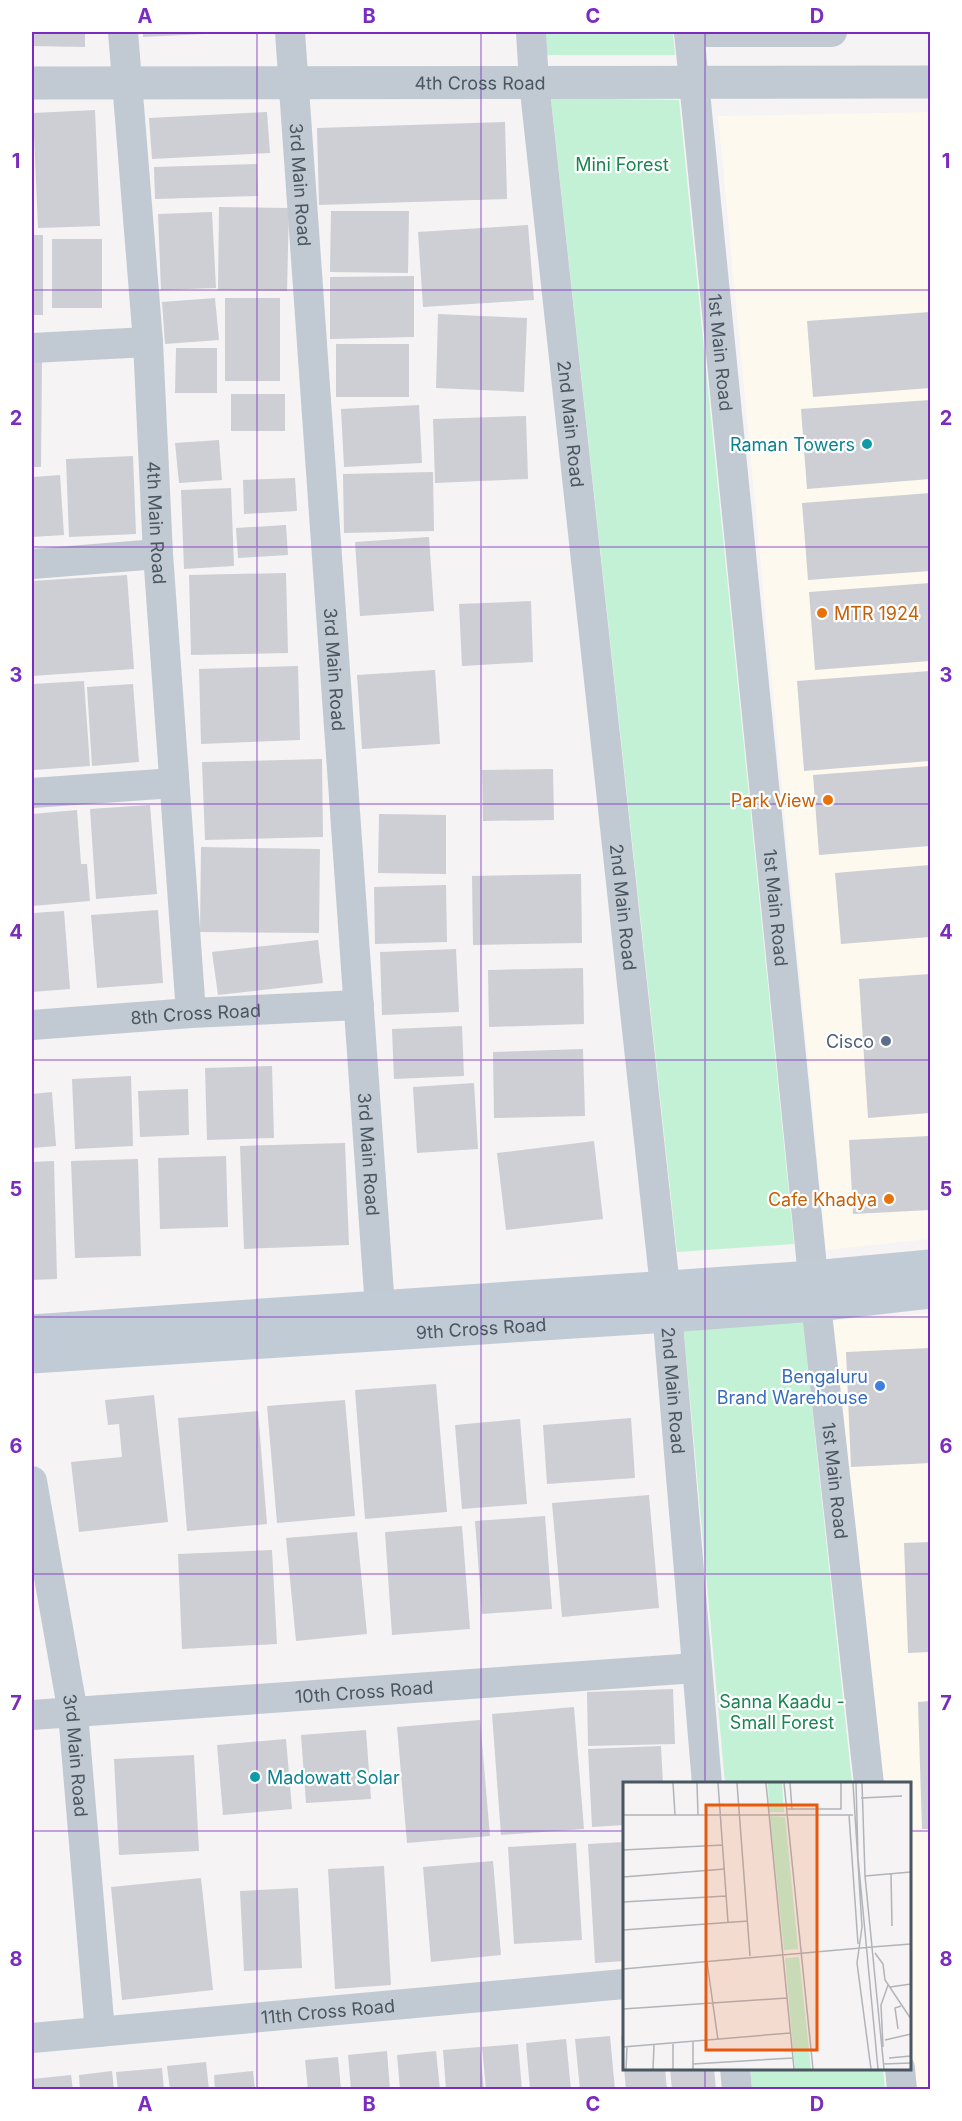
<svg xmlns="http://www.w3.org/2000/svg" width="962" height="2121" viewBox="0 0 962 2121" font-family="Inter,sans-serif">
	<rect width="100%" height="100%" fill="#f5f3f3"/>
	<!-- commercial -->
	<path fill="#fdf9ef" d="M930,112V1239L826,1250L718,116Z
		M930,1313V2089H913L910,2061V1784L879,1783L829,1321Z"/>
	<!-- green -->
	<path fill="#c3f1d5" d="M546,32H673L675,55H547Z
		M551,98L679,100L794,1244L677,1252Z
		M802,1314L852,1783H725L683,1322Z
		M750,2069H883L885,2089H752Z"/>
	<!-- building -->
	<path fill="#cdcfd5" d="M32,32H85V47L32,46Z
		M143,32H226V33L143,37Z
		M95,110L100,226L38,228L33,113Z
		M267,112L270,153L152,159L149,118Z
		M505,122L507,199L319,205L317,128Z
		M257,164L258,196L155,199L154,167Z
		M219,207L289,208L287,291L218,290Z
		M331,211H409L408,273L330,272Z
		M212,212L216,288L161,290L158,214Z
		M528,225L534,300L423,307L418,232Z
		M32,235H43V315H32Z
		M52,239H102V308H52Z
		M414,276V337L330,339V277Z
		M215,298L219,340L165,344L162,302Z
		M225,298H280V381H225Z
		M930,312V388L813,397L807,321Z
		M438,314L527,318L524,392L436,388Z
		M336,344H409V397H336Z
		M176,348H217V393H175Z
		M32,362H42L41,467H32Z
		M231,394H285V431H231Z
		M930,400V479L807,489L801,409Z
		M419,405L422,463L344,467L341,409Z
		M526,416L528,479L435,483L433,419Z
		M219,440L222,480L179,483L175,443Z
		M133,456L136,534L69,537L66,459Z
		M433,472L434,531L344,533L343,474Z
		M60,475L64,535L32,537V477Z
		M295,478L297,511L244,514L243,480Z
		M231,488L234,566L184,569L181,490Z
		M930,493V571L808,580L802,503Z
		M286,525L288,555L238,558L236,528Z
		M429,537L434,611L360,616L355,542Z
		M286,573L288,653L191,655L189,575Z
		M127,575L134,669L32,676V581Z
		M930,583V661L815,670L809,592Z
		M531,601L533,662L462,666L459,604Z
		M298,666L300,740L201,744L199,669Z
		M435,670L440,744L362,749L357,675Z
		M930,671V761L804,771L797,681Z
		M84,681L90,766L34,770L32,684Z
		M133,684L139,762L92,766L87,687Z
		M322,759L323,837L205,840L202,762Z
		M930,766V846L819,855L813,775Z
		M553,769L554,820L483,821L482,770Z
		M150,805L157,894L96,899L90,809Z
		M77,810L81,864H87L90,901L32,906V814Z
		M379,814L446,815V874L378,873Z
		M201,847L320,849L319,933L200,932Z
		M930,865V937L841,944L835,873Z
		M581,874L582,943L473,945L472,876Z
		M446,885L447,942L375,944L374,887Z
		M158,910L163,983L97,988L91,915Z
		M64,911L70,989L32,992V913Z
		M318,940L323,983L218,995L212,952Z
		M456,949L459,1012L382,1015L380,952Z
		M583,968L584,1024L489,1027L488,970Z
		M930,974V1113L868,1118L859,979Z
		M462,1026L464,1076L394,1079L392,1029Z
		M583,1049L585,1116L494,1118L493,1052Z
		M272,1066L274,1138L207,1140L205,1068Z
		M131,1076L133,1146L75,1149L72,1079Z
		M474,1083L478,1149L417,1153L413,1087Z
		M188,1089L189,1135L140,1137L138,1091Z
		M52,1092L56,1146L32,1148V1094Z
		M930,1136V1210L853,1214L849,1140Z
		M594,1141L603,1219L506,1230L497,1153Z
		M345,1143L349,1245L244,1249L240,1146Z
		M226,1156L228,1227L160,1229L158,1158Z
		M138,1159L141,1256L75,1258L71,1161Z
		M54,1161L57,1279L32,1280V1162Z
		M930,1348V1463L851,1467L846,1352Z
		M436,1384L447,1512L365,1519L355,1390Z
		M154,1395L168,1522L79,1532L71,1462L122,1457L119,1424L108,1425L105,1400Z
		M345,1400L355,1516L277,1523L267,1406Z
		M258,1411L267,1524L187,1531L178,1418Z
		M631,1418L635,1478L547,1484L543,1425Z
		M520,1419L527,1504L462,1509L455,1425Z
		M649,1495L659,1608L562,1617L552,1503Z
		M545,1516L552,1609L482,1614L475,1521Z
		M462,1526L470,1629L392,1635L385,1532Z
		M357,1532L367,1634L296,1641L286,1538Z
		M930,1542V1652L908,1653L904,1543Z
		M272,1550L277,1644L182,1649L178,1554Z
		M673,1689L675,1744L588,1746L587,1692Z
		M930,1701V1829H922L918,1702Z
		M574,1707L584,1829L501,1835L492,1714Z
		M480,1720L490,1836L407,1843L397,1727Z
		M366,1730L371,1799L306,1803L301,1735Z
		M286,1739L292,1809L223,1815L217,1745Z
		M661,1746L663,1784H624V1825L592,1827L588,1749Z
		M194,1755L199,1851L119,1855L114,1759Z
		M624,1842V1961L595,1963L588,1844Z
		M576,1843L582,1940L514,1944L508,1847Z
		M493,1861L501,1955L431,1962L423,1867Z
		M384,1866L391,1985L335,1989L328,1869Z
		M201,1878L213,1990L122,2000L111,1887Z
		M298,1888L302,1968L244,1971L240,1891Z
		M610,2036L615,2090H580L575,2039Z
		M621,2036H624V2057H623Z
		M566,2039L571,2090H530L526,2043Z
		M518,2044L522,2090H486L482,2047Z
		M480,2047L484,2090H446L443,2050Z
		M387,2051L390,2090H351L348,2055Z
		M436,2051L440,2090H400L397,2055Z
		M338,2057L341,2090H308L305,2060Z
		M206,2062L209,2090H170L167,2066Z
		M162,2068L164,2090H118L116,2072Z
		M624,2068H665L667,2090H626Z
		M670,2068H714L716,2090H672Z
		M112,2071L114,2090H80L79,2075Z
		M253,2071L255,2090H215L214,2075Z
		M71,2075L73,2090H32V2079Z"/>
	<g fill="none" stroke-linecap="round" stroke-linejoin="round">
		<!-- minor -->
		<g stroke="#c1cad2" stroke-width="30">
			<path id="s1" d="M123,32L148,342L158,554L191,1013"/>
			<path id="s2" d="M290,32L380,1308"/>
			<path id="s3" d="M531,32L534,82L665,1287L707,1784"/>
			<path id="s4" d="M689,32L813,1277L869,1784"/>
			<path d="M689,32H832"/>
			<path d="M32,348L148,342"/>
			<path d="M32,564L158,554"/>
			<path d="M32,793L174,783"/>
			<path id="s5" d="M32,1025L191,1013L359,1005"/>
			<path id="s6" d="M32,1481L73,1713L100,2032"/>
			<path id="s7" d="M32,1715L696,1668"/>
			<path id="s8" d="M32,2038L624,1984"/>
			<path d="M735,2068L737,2090"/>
			<path d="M900,2068L902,2090"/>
		</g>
		<!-- tertiary -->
		<path stroke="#c1cad2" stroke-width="33" id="s9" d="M32,83L930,82"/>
		<!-- secondary -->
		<g stroke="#c1cbd6" stroke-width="33">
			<path d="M32,1331L813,1277L930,1266"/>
			<path id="s10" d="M32,1357L668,1316L816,1305L930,1292"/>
		</g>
	</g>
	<!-- grid -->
	<path fill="none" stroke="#7b2cbf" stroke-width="1.5" stroke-opacity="0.55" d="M257,32V2090M481,32V2090M705,32V1784M32,290H930M32,547H930M32,804H930M32,1060H930M32,1317H930M32,1574H930M32,1831H624M910,1831H930M705,2068V2090"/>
	<!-- markers -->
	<g fill="#0f9aa8" stroke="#fff" stroke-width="2">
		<circle cx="867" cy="444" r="6"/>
		<circle cx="255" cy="1777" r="6"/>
	</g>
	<g fill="#e8710a" stroke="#fff" stroke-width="2">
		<circle cx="822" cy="613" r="6"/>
		<circle cx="828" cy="800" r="6"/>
		<circle cx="889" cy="1199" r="6"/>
	</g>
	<circle fill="#5c6f8a" stroke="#fff" stroke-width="2" cx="886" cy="1041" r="6"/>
	<circle fill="#3f7fe0" stroke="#fff" stroke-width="2" cx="880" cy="1386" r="6"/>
	<g text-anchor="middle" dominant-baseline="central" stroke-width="4.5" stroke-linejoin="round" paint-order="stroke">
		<!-- street labels -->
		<g font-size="18" fill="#4a5661" stroke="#fff">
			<text stroke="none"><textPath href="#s9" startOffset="448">4th Cross Road</textPath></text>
			<text stroke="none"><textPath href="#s2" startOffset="153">3rd Main Road</textPath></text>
			<text stroke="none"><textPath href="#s4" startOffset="322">1st Main Road</textPath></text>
			<text stroke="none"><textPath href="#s3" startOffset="394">2nd Main Road</textPath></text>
			<text stroke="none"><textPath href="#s1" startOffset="492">4th Main Road</textPath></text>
			<text stroke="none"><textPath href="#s2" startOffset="639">3rd Main Road</textPath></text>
			<text stroke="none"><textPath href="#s3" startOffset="880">2nd Main Road</textPath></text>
			<text stroke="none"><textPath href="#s4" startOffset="880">1st Main Road</textPath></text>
			<text stroke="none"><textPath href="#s5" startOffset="164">8th Cross Road</textPath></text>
			<text stroke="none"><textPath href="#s2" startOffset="1125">3rd Main Road</textPath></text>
			<text stroke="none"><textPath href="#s10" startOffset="450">9th Cross Road</textPath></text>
			<text stroke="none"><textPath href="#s3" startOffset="1366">2nd Main Road</textPath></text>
			<text stroke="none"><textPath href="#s4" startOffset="1456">1st Main Road</textPath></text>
			<text stroke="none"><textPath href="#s7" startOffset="333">10th Cross Road</textPath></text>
			<text stroke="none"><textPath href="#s6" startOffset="278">3rd Main Road</textPath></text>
			<text stroke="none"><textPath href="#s8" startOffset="297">11th Cross Road</textPath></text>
		</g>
		<!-- park labels -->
		<g font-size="18" fill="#17864f" stroke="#fff">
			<text x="622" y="164">Mini Forest</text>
			<text x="782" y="1701">Sanna Kaadu -<tspan x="782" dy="21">Small Forest</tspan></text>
		</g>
		<!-- culture labels -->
		<g font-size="18" fill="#0d838f" stroke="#fff" text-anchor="end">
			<text x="855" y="444">Raman Towers</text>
			<text x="267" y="1777" text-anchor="start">Madowatt Solar</text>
		</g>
		<!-- food labels -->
		<g font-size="18" fill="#c56008" stroke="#fff" text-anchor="end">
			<text x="834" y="613" text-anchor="start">MTR 1924</text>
			<text x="816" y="800">Park View</text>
			<text x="877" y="1199">Cafe Khadya</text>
		</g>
		<!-- service labels -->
		<g font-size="18" fill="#4e5e75" stroke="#fff" text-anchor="end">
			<text x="874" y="1041">Cisco</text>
		</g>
		<!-- shop labels -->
		<g font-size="18" fill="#366cbe" stroke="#fff" text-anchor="end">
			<text x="868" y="1376">Bengaluru<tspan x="868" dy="21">Brand Warehouse</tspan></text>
		</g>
	</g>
	<!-- overview -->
	<g transform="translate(623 1782)">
		<rect width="288" height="288" fill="#f5f3f3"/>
		<path d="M145,1H159L161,30H146ZM147,34L162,35L175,167L161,168ZM176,175L188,287H172L162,176Z" fill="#c3f1d5"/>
		<path fill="none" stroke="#b1b4b9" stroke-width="1.5" d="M50,1L52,33M74,1L75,33M95,1L105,140M114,1L127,174M143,1L171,287M161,1L190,287M167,1L169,27M230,1L239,145L234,181L248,287M233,1L235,76L255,287M239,1L242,94L261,287M238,16L279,14M163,27H218V1M0,33H230M226,33L235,162M0,68L100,63M268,92L269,144M242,94L288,90M0,95L102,87M0,120L103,114M0,148L125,139M249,165L288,162M252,171L260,182L262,198L288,237M84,180L95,258M0,187L249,165M267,205L288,202M0,227L164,216M275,247L272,226L278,224M262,258L288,252M70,260V287M50,262V287M0,265L167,251M260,265L258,223L265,203M266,276L288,274M70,282L170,276M260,282L288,281M3,287L4,265M30,287L31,263"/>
		<path fill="#e8590c" fill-opacity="0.15" stroke="#e8590c" stroke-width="3" d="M83,23H194V268H83Z"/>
		<rect width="288" height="288" fill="none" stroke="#4a5661" stroke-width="3"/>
	</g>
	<!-- border -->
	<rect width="962" height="2121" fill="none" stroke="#ffffff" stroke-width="66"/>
	<rect x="33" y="33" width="896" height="2055" fill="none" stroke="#7b2cbf" stroke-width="2"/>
	<g font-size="20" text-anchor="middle" font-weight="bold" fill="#7b2cbf">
		<text x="145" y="23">A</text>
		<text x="369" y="23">B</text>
		<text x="593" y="23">C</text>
		<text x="817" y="23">D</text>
		<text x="16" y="168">1</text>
		<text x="946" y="168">1</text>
		<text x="16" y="425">2</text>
		<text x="946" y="425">2</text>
		<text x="16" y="682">3</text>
		<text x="946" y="682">3</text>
		<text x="16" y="939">4</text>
		<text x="946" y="939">4</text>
		<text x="16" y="1196">5</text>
		<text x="946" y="1196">5</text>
		<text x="16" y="1453">6</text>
		<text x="946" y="1453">6</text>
		<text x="16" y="1710">7</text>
		<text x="946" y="1710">7</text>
		<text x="16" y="1966">8</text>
		<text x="946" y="1966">8</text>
		<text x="145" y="2111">A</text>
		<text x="369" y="2111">B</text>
		<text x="593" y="2111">C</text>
		<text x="817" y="2111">D</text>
	</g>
</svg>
